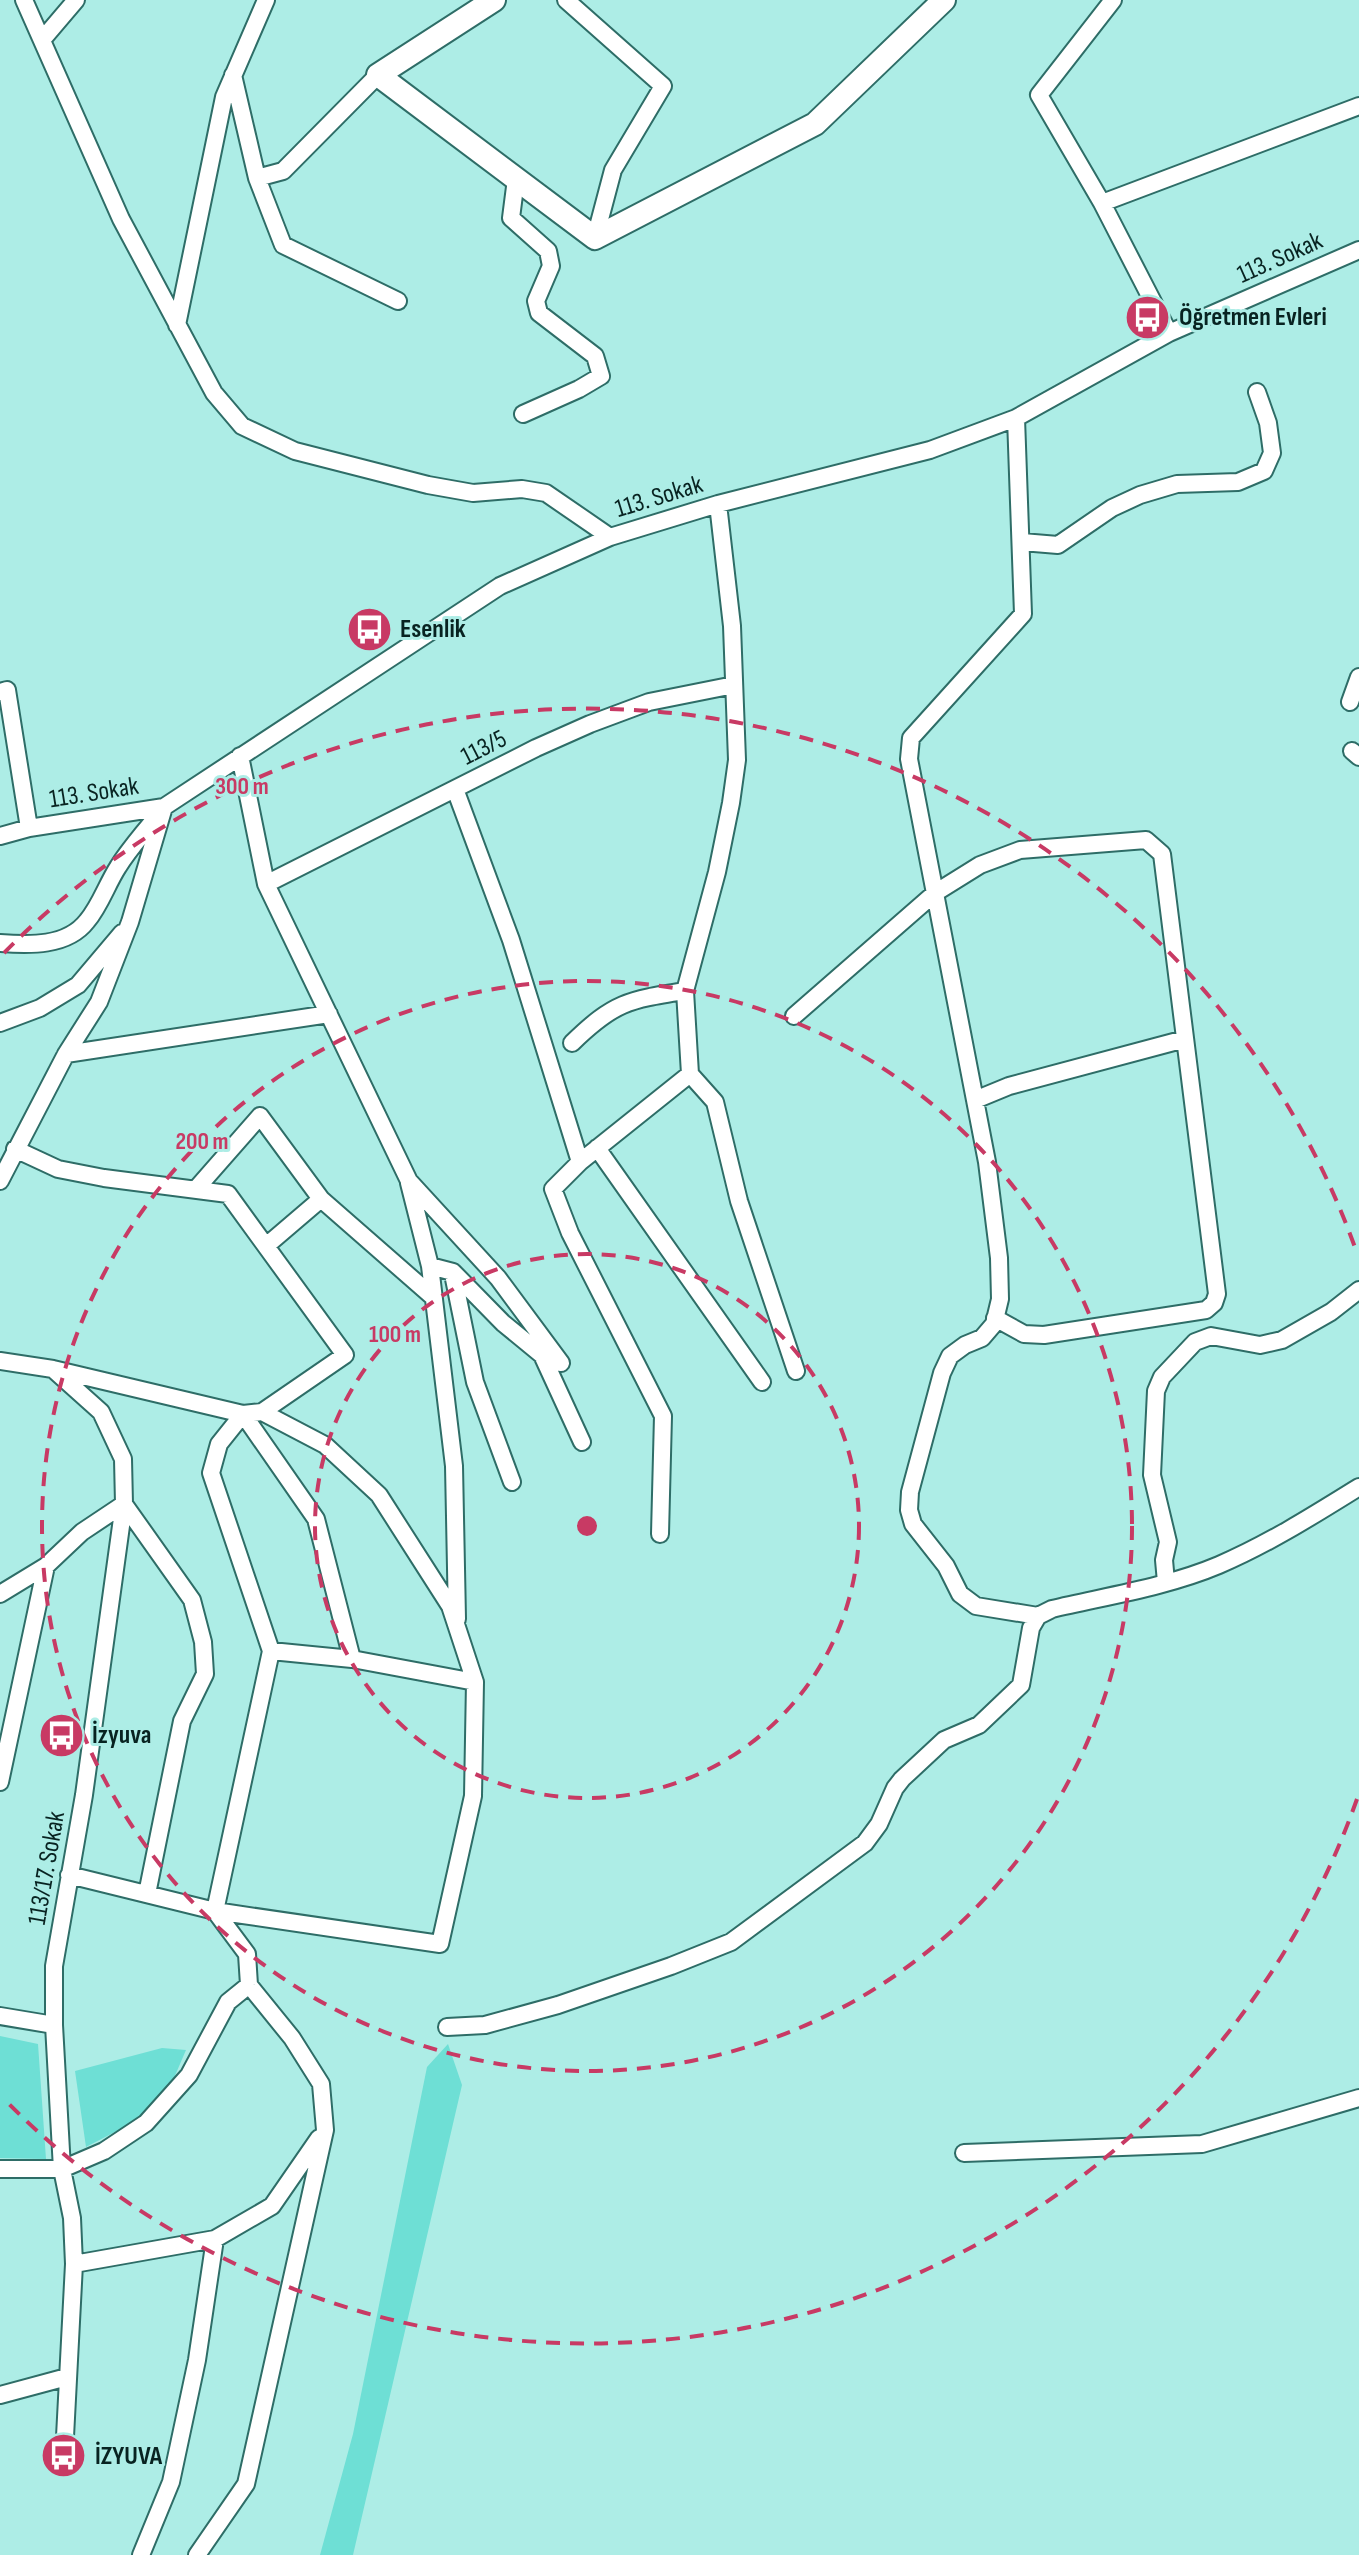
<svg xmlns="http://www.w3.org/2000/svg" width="1359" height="2555" viewBox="0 0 1359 2555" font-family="'Sofia Sans Condensed',sans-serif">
	<rect width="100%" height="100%" fill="#adede6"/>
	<!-- green -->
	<path fill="#6edfd5" d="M0,2036L38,2044L46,2159L0,2158Z
		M448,2044L462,2085L353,2555H320L353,2434L427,2067Z
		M162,2048L186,2050L174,2078L136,2121L86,2147L75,2071Z"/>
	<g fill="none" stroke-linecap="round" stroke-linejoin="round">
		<defs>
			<path id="street" d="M24,0L121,219L214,393L242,426L295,451L428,485L473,493L522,489L546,493L610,537
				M566,0L663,86L613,170L595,238
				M42,40L76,0
				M233,75L257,178L283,245L398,301
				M257,178L283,171L378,75
				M516,179L511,218L548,251L551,266L536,301L539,313L595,356L601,376L579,389L523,414
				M1102,203L1039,95L1113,0
				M177,325L224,97L266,0
				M1169,333L1102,203L1359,106
				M1016,418L1023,614L911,738L909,759L987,1162L999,1258L1000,1299L994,1324L982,1338L965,1345L950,1356L942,1373L910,1492L909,1510L913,1524L946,1566L960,1594L976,1606L1038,1616
				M718,504L732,626L737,760L731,803L717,872L685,991L690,1074L715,1102L739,1201L796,1371
				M1022,542L1058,545L1112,508L1140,495L1177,484L1238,482L1264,471L1272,453L1268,423L1257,392
				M0,692L7,690L29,828
				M1350,702L1359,677
				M1352,751L1359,757
				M240,756L266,884L409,1181L498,1278L561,1363
				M455,789L511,940L580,1162
				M0,836L29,828L164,807L500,586L610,537L718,504L930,450L1016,418L1169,333L1359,250
				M266,884L536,748L590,724L649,702L734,685
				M0,943C29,945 67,947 87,921C100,906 107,884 118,867C129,849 143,834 156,817
				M794,1016L935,893L980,865L1020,850L1146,840L1162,854L1217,1294L1214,1303L1206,1310L1044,1335L1024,1334L995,1318
				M0,1023L40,1008L78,985L122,933
				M572,1043C614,1002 628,1000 685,991
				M66,1054L329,1014
				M975,1100L1009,1086L1185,1039
				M597,1148L762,1382
				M15,1149L58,1169L104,1178L228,1194L345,1355L262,1412
				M0,1181L66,1054L99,1002L130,922L164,807
				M409,1183L430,1266L454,1466L457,1619
				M196,1189L260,1116L321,1199L433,1297
				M266,1246L321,1199
				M430,1266L453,1272L503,1323L542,1355L582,1442
				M453,1274L475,1382L512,1482
				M0,1361L53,1369L101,1412L123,1459L124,1504L84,1795L54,1966V2025L62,2169L72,2218L74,2264L64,2456
				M53,1369L243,1414L262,1412L325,1445L379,1495L450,1606L475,1682L473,1796L440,1944L215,1911L271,1651L211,1473L219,1444L243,1414L316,1519L352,1659
				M660,1534L663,1416L570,1233L553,1189L580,1162L690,1074
				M1166,1582L1164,1560L1168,1542L1152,1475L1156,1391L1162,1377L1195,1342L1211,1336L1260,1345L1282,1340L1331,1312L1359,1290
				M0,1594L46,1566L82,1532L124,1504L192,1600L203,1642L205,1674L182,1721L147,1894
				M271,1651L352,1659L475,1682
				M0,1782L46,1566
				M69,1875L215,1911L247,1954L249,1985L292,2038L321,2084L325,2130L246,2484L197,2555
				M0,2016L54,2025
				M447,2027L485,2025L558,2005L671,1966L731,1942L865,1843L879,1824L895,1788L902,1779L944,1740L979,1725L1021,1685L1031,1628L1038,1616L1052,1609C1107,1596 1167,1587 1219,1565C1268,1544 1314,1515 1359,1487
				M964,2153L1202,2144L1359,2098
				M0,2169H62L104,2151L146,2123L189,2075L228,2002L249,1985
				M74,2264L215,2239L272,2206L319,2138
				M0,2395L67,2377
				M141,2555L171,2482L197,2360L215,2239"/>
			<path id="secondary" d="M494,0L378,75L595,238L815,124L944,0"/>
		</defs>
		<!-- street casing -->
		<use href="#street" stroke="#2e6d67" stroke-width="20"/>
		<!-- secondary casing -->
		<use href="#secondary" stroke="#2e6d67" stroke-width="26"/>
		<!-- street -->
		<use href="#street" stroke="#fff" stroke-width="16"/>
		<!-- secondary -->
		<use href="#secondary" stroke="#fff" stroke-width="22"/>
	</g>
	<!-- distance rings -->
	<g fill="none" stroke="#c83a64" stroke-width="4" stroke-dasharray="14 10">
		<circle cx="587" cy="1526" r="272"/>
		<circle cx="587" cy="1526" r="545"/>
		<path d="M1357 1799A817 817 0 0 1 4 2099M4 953A817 817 0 0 1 1357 1253"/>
	</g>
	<!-- icons -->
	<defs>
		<symbol id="bus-disc" viewBox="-11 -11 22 22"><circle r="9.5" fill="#c83a64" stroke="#adede6"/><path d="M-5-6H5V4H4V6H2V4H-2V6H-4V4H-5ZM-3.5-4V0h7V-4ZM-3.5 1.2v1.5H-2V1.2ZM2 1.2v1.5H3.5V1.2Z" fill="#fff"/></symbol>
	</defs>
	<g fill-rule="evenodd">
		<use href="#bus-disc" x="1122" y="292" width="51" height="51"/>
		<use href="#bus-disc" x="344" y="604" width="51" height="51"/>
		<use href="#bus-disc" x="36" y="1710" width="51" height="51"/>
		<use href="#bus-disc" x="38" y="2430" width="51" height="51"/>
	</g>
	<g text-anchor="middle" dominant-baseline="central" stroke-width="6" stroke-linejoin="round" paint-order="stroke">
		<!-- street labels -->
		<g font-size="26" fill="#082321" stroke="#adede6">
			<text transform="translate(1280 258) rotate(-24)">113. Sokak</text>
			<text transform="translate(659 497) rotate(-17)">113. Sokak</text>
			<text transform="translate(484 748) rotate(-27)">113/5</text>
			<text transform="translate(94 793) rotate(-9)">113. Sokak</text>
			<text transform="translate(47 1868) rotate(-80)">113/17. Sokak</text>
		</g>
		<!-- poi labels -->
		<g font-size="26" font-weight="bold" fill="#082321" stroke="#adede6" text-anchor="start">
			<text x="1179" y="317">Öğretmen Evleri</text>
			<text x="400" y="629">Esenlik</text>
			<text x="92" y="1735">İzyuva</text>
			<text x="95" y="2456">İZYUVA</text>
		</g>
	</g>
	<circle cx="587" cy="1526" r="12" fill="#c83a64" stroke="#adede6" stroke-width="4"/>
	<g font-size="24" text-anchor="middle" font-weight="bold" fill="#c83a64" stroke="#adede6" stroke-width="6" stroke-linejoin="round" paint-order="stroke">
		<text x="242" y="794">300 m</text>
		<text x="202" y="1149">200 m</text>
		<text x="395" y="1342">100 m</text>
	</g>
</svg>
